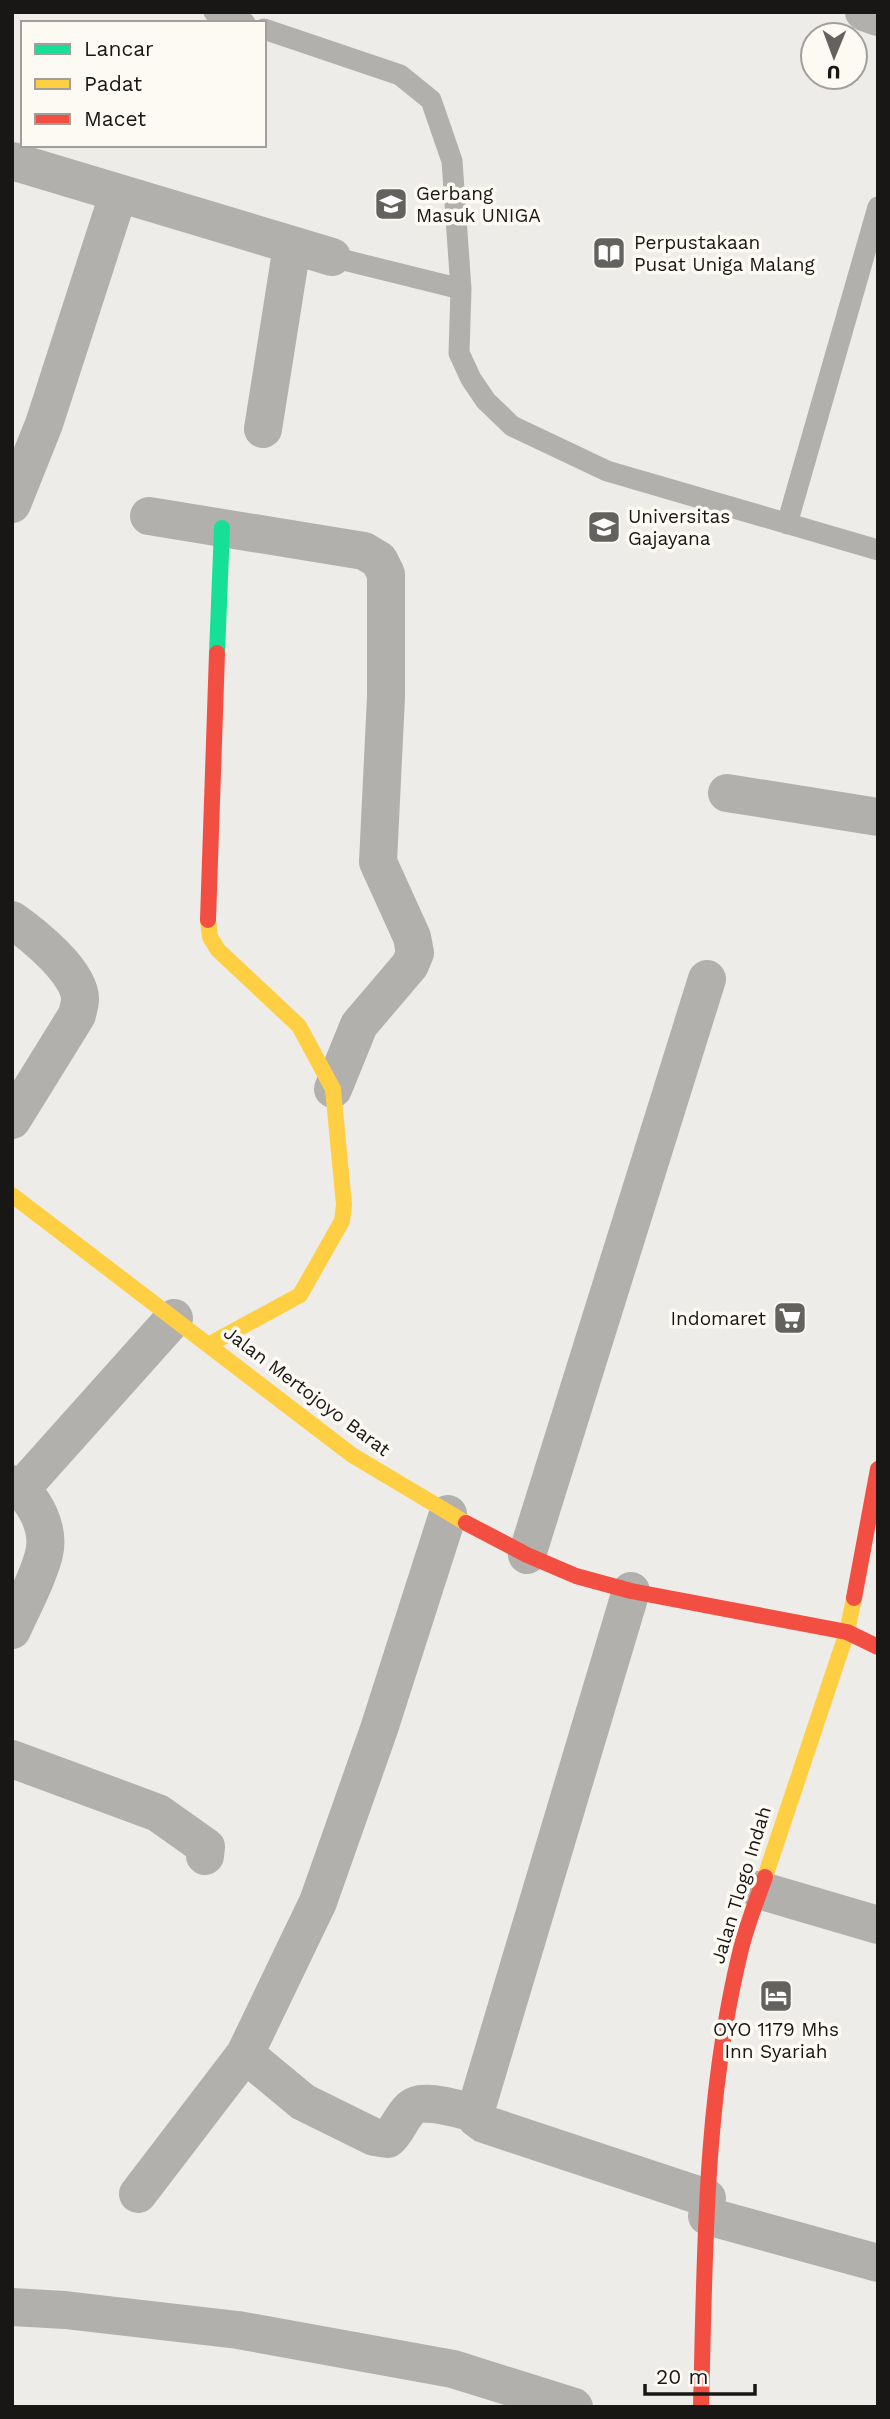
<svg xmlns="http://www.w3.org/2000/svg" width="890" height="2419" viewBox="0 0 890 2419" font-family="'Work Sans',sans-serif">
	<rect width="100%" height="100%" fill="#edece9"/>
	<g fill="none" stroke-linecap="round" stroke-linejoin="round">
		<!-- lane -->
		<path stroke="#b2b0ad" stroke-width="21" d="M214,12L245,23
			M264,29L400,75L431,100L452,161L461,289L459,353L471,379L486,401L512,426L607,471L878,550
			M332,257L461,289
			M787,524L878,207"/>
		<!-- street -->
		<path stroke="#b2b0ad" stroke-width="38" d="M864,12L878,17
			M12,161L332,257
			M263,429L292,246
			M12,504L44,424L118,195
			M149,516L364,551L379,560L386,574V697L378,862L412,937L415,953L410,965L359,1025L333,1089
			M727,793L878,817
			M12,920C32,934 80,972 80,999C80,1004 78,1010 77,1015L12,1120
			M12,1484C35,1497 50,1529 44,1554C38,1579 22,1607 12,1630
			M21,1489L174,1318
			M527,1555L707,979
			M12,1759L158,1813L206,1847L205,1856
			M759,1890L878,1925
			M245,2054L303,2102L374,2137L388,2139C398,2130 401,2117 411,2108C422,2097 460,2110 475,2113L476,2118L484,2124L707,2198
			M475,2113L631,1591
			M138,2194L245,2054L318,1902L379,1729L448,1514
			M707,2216L878,2263
			M12,2307L65,2310L238,2330L453,2369L574,2407"/>
		<!-- fast -->
		<path stroke="#16e098" stroke-width="16" d="M217,653L222,528"/>
		<!-- slow -->
		<path stroke="#ffcf43" stroke-width="16" d="M208,920L210,937L218,950L299,1026L333,1089L344,1205L342,1221L300,1295L210,1344
			M12,1195L352,1455L466,1523
			M765,1877L847,1632L854,1598"/>
		<!-- jam -->
		<path stroke="#f24e42" stroke-width="16" d="M208,920L217,653
			M466,1523L527,1555L576,1576L631,1591L847,1632L878,1647
			M854,1598L878,1469
			M701,2407C705,2256 704,2101 740,1953C746,1927 756,1902 765,1877"/>
	</g>
	<!-- icons -->
	<defs>
		<symbol id="university-square" viewBox="-11 -11 22 22"><rect x="-9" y="-9" width="18" height="18" rx="4" fill="#63625f" stroke="#fdfaf4"/><path d="M0-5L7-2L0 1L-7-2ZM-4 1L0 2.5L4 1V4Q0 6-4 4Z" fill="#fff"/></symbol>
		<symbol id="library-square" viewBox="-11 -11 22 22"><rect x="-9" y="-9" width="18" height="18" rx="4" fill="#63625f" stroke="#fdfaf4"/><path d="M-6-4Q-3-5.5-.7-3.5V5Q-3 3-6 4ZM6-4Q3-5.5 .7-3.5V5Q3 3 6 4Z" fill="#fff"/></symbol>
		<symbol id="supermarket-square" viewBox="-11 -11 22 22"><rect x="-9" y="-9" width="18" height="18" rx="4" fill="#63625f" stroke="#fdfaf4"/><path d="M-6-5.5h2.5l.6 2H6L4.5 2H-2.5L-4.4-4H-6ZM-1.5 3.2a1.3 1.3 0 1 0 .1 0ZM3 3.2a1.3 1.3 0 1 0 .1 0Z" fill="#fff"/></symbol>
		<symbol id="hotel-square" viewBox="-11 -11 22 22"><rect x="-9" y="-9" width="18" height="18" rx="4" fill="#63625f" stroke="#fdfaf4"/><path d="M-6-4.5h1.5V1H6V5H4.5V3h-9V5H-6ZM-4 0a1.8 1.8 0 1 1 3.6 0ZM.5 0V-2.5h3Q6-2.5 6 0Z" fill="#fff"/></symbol>
	</defs>
	<g fill-rule="evenodd">
		<use href="#university-square" x="372" y="185" width="38" height="38"/>
		<use href="#library-square" x="590" y="234" width="38" height="38"/>
		<use href="#university-square" x="585" y="508" width="38" height="38"/>
		<use href="#supermarket-square" x="771" y="1299" width="38" height="38"/>
		<use href="#hotel-square" x="757" y="1977" width="38" height="38"/>
	</g>
	<g text-anchor="middle" dominant-baseline="central" stroke-width="7" stroke-linejoin="round" paint-order="stroke">
		<!-- poi labels -->
		<g font-size="19" fill="#181715" stroke="#fdfaf4" text-anchor="start">
			<text x="416" y="193">Gerbang<tspan x="416" dy="22">Masuk UNIGA</tspan></text>
			<text x="634" y="242">Perpustakaan<tspan x="634" dy="22">Pusat Uniga Malang</tspan></text>
			<text x="628" y="516">Universitas<tspan x="628" dy="22">Gajayana</tspan></text>
			<text x="766" y="1318" text-anchor="end">Indomaret</text>
			<text x="776" y="2029" text-anchor="middle">OYO 1179 Mhs<tspan x="776" dy="22">Inn Syariah</tspan></text>
		</g>
		<!-- street labels -->
		<g font-size="19" fill="#181715" stroke="#fdfaf4">
			<text transform="translate(307 1391) rotate(37)">Jalan Mertojoyo Barat</text>
			<text transform="translate(741 1885) rotate(-73)">Jalan Tlogo Indah</text>
		</g>
	</g>
	<!-- border -->
	<rect width="890" height="2419" fill="none" stroke="#181715" stroke-width="28"/>
	<!-- legend -->
	<rect x="21" y="21" width="245" height="126" fill="#fdfaf4" stroke="#a19f9b" stroke-width="2"/>
	<rect x="35" y="44" width="35" height="10" fill="#16e098" stroke="#a19f9b" stroke-width="2"/>
	<text x="84" y="56" font-size="21" fill="#181715">Lancar</text>
	<rect x="35" y="79" width="35" height="10" fill="#ffcf43" stroke="#a19f9b" stroke-width="2"/>
	<text x="84" y="91" font-size="21" fill="#181715">Padat</text>
	<rect x="35" y="114" width="35" height="10" fill="#f24e42" stroke="#a19f9b" stroke-width="2"/>
	<text x="84" y="126" font-size="21" fill="#181715">Macet</text>
	<!-- north arrow -->
	<g transform="translate(834 56) rotate(181)"><circle r="33" fill="#fdfaf4" stroke="#a19f9b" stroke-width="2"/>
	<path d="M0-5L12 26L0 18L-12 26Z" fill="#63625f"/>
	<text y="-10" font-size="19" font-weight="bold" text-anchor="middle" fill="#181715">U</text>
	</g>
	<!-- scale -->
	<path d="M645 2384v10h110v-10" fill="none" stroke="#181715" stroke-width="3.5"/>
	<text x="656" y="2384" font-size="21" fill="#181715" stroke="#fdfaf4" stroke-width="5" paint-order="stroke">20 m</text>
</svg>
